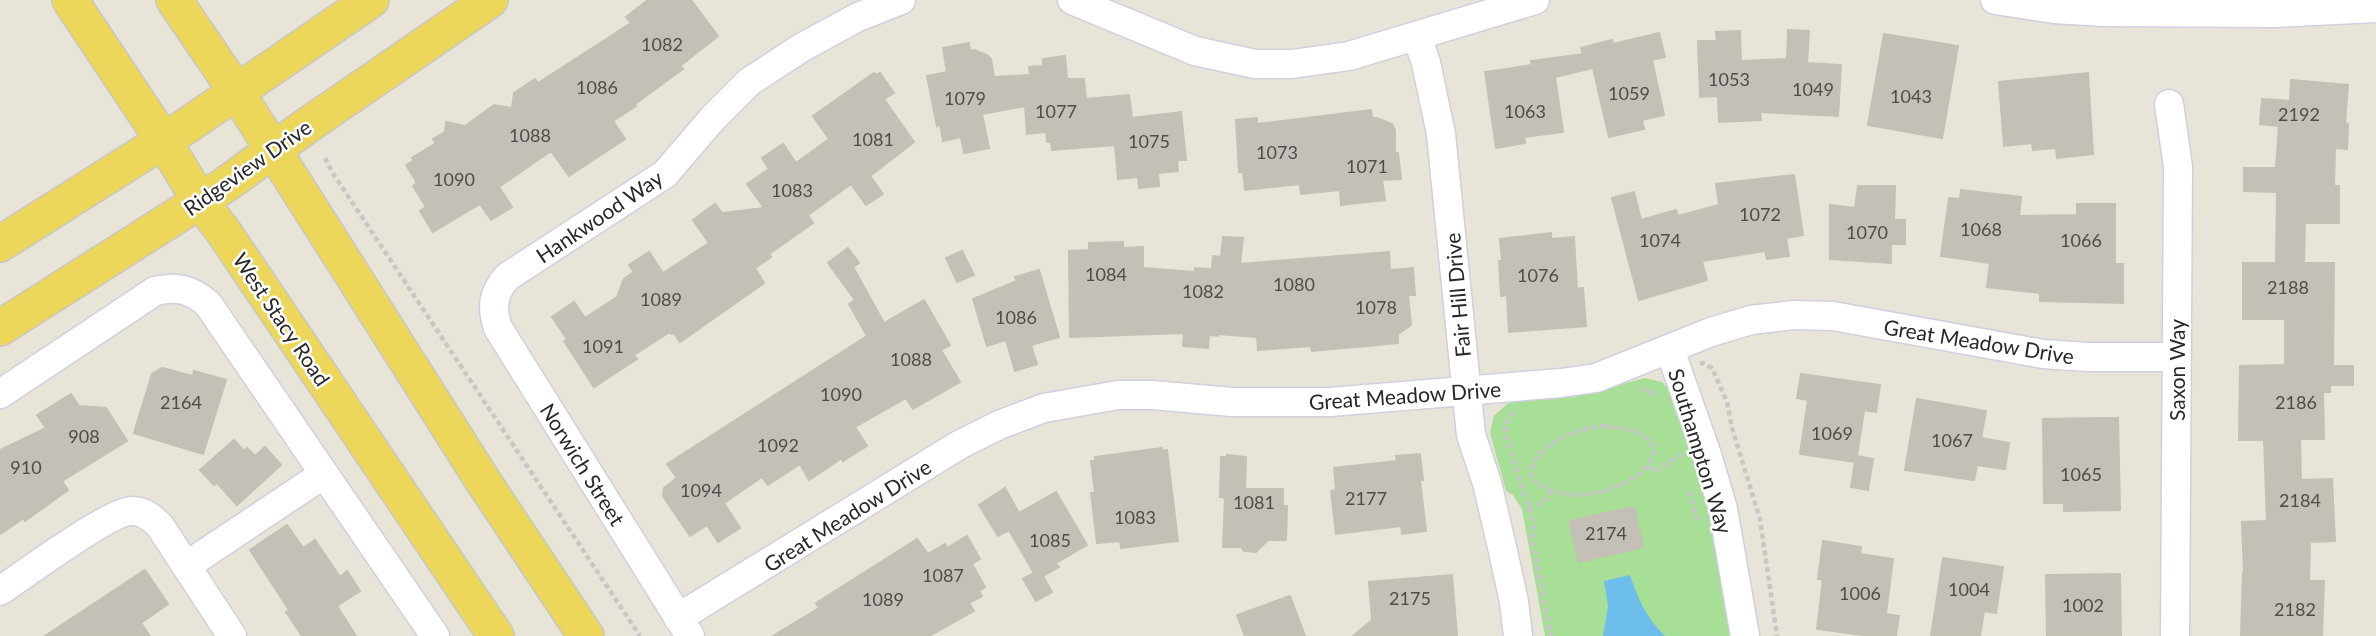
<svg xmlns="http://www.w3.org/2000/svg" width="2376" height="636" viewBox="0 0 2376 636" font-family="Lato,sans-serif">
	<rect width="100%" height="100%" fill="#e9e4d8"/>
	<!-- park -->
	<path fill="#a8df96" d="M1645,378L1662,382L1674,395C1699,474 1725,552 1731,636H1545L1522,509L1513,495L1506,491L1490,433L1494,416L1507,404L1515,401L1579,396Z"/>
	<!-- water -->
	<path fill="#6dbeea" d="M1630,575C1638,600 1647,618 1665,636H1603L1608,606L1604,581Z"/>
	<!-- building -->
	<path fill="#c4c0b8" stroke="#c4c0b3" stroke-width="2" d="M648,0H691L718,36L680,66L683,69L635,104L636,106L613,121L625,139L569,176L551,151L499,187L512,207L491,220L480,204L433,232L420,211L426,207L413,186L417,183L406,165L414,161L412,158L436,143L433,139L445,132L446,122L465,126L494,105L512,108L514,93L535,79L538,83L631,23L626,17Z
		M1788,30L1809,31L1807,63L1841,65L1838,116L1760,112L1761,120L1719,122L1718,96L1700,97L1698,41H1717L1716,32L1740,31L1741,61L1787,59Z
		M1659,33L1665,57L1652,60L1664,115L1642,120L1644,129L1609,137L1593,68L1555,77L1563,132L1524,137L1525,143L1496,148L1485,72L1532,65L1531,61L1583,54L1581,48L1612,40L1613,44Z
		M1884,34L1958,46L1942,138L1868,125Z
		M969,43L970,51L974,50L987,55L991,59L994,77L1030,75L1029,67L1043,66V59L1065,56L1067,79H1084L1086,99L1129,95L1132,118L1181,112L1186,160H1177L1178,171L1158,173L1159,186L1139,188L1138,177L1118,179L1115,145L1052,150L1051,142H1047L1046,132L1027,134L1025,106L982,114L989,148L964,153L961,137L943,141L940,124L937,126L927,76L947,72L943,48Z
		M874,73L875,75L880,73L894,93L884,99L914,142L870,176L883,194L866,205L851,184L808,215L813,223L769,254L771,257L755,268L764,283L680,342L674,333L671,334L670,332L634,355L637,359L594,387L564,341L567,339L552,317L574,302L585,318L617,297L624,279L634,272L629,265L649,252L663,273L709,243L693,220L715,204L722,213L764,208L747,184L769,169L762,158L783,144L796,163L829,139L813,116Z
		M2088,73L2093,154L2057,158L2056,148L2033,150L2032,143L2004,146L1999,82Z
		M2291,80L2348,85L2345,123L2348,124L2347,149L2335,148L2334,186H2339V223H2305L2304,263H2334L2333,366H2353V385H2330V392H2323L2324,439H2300L2301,480L2332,479L2335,541L2310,542L2309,581H2324L2322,636H2241L2243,573H2244L2242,522L2267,521L2264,440H2239L2240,366L2285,365V319H2243V263H2276L2277,192L2244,191V168H2276L2279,126L2260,124L2262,99L2290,101Z
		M1371,110L1372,118H1377L1392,124L1395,130V153H1398L1401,179L1382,180L1385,200L1341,205L1340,190L1301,194L1300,184L1245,190L1243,172H1239L1236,120L1257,118V124Z
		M1794,175L1803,235L1786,238L1789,256L1767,259L1765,251L1702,261L1707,280L1639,300L1612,198L1634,192L1641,220L1676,210L1678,216L1719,205L1716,184Z
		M1858,186H1895L1894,220H1905V244H1891V263L1830,259V205L1855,208Z
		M1961,190L2021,197L2019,216L2077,215V204H2115V264H2123V303L2040,301V293L1987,287L1990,263L1941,256L1949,198L1960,199Z
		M1551,233V239L1574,237L1577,289L1583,288L1586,326L1509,332L1507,295L1501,296L1499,261H1502L1500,239Z
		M1223,237L1243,238L1240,264L1389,252L1390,270L1413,268L1415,295H1408L1411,325L1398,334V343L1312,351L1311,346L1258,350L1257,337L1218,334V336L1209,335L1208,348L1183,346L1184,333L1070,337L1069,251L1089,250V243L1123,242V248L1143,247V268L1195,272V268L1212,269L1213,256L1221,257Z
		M848,248L859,263L853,267L884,323L924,300L950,345L941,350L960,382L913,409L906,398L855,427L867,446L843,461L842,458L809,480L800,464L768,485L762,477L724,503L740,528L718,542L707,525L690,536L663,496L664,488L677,478L667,464L867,336L849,304L855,300L828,263Z
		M962,251L974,275L957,282L946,258Z
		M1039,270L1059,337L1031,345L1037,364L1015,371L1006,340L987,346L973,299L1017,281L1015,277Z
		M162,368L193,376L194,371L226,380L203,454L134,433L152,374Z
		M1801,374L1880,385L1876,412L1864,410L1857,456L1873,459L1868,490L1851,487L1855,462L1800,454L1808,400L1797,398Z
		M71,394L79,406L106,408L127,441L62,481L68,490L25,521L24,518L0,534V450L46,428L37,415Z
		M1917,399L1986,411L1981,438L2009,443L2005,469L1977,465L1974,480L1905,470Z
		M2101,418H2118L2120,510L2064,511V503H2044L2043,419Z
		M234,440L244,451L247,448L255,456L265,447L281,465L237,505L217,483L214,485L200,470Z
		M1162,448V451L1167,450L1178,541L1121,548L1120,541L1097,543L1091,493H1095L1091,461H1095V457Z
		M1420,454L1423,480H1420L1426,531L1402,534L1401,526L1336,534L1331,491L1336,490L1334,468L1397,461L1396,456Z
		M1227,455L1246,457L1245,489H1283V506H1287L1286,540H1268L1256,552L1244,551L1241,547H1223L1225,498L1220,497L1221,457H1227Z
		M1005,488L1019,513L1056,492L1087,545L1056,563L1059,567L1043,576L1052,592L1036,601L1023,579L1034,573L1009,530L998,536L979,505Z
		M1634,507L1643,547L1579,562L1569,521Z
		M287,525L303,548L315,540L340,577L347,571L360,591L337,606L356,636H302L286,612L289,610L250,550Z
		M967,536L980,559L972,564L985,587L979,591L982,596L969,603L974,611L929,636H773L819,608L816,603L917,539L928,554L945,544L947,548Z
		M1823,541L1861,547L1860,554L1893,559L1886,614L1899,616L1896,636H1870L1817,629L1823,580L1818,579Z
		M1943,558L2003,567L1996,613L1984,611L1980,636H1931Z
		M145,570L168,604L141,623L150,636H45Z
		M2120,574L2121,636H2047L2046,575Z
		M1452,575L1457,636H1353L1372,620L1369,582Z
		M1290,596L1305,636H1245L1237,615Z"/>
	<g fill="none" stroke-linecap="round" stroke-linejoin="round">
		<defs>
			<path id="minor" d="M1072,0L1195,51L1255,64H1292L1349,56L1535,0
				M1995,0L2054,9L2103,12L2274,13L2376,8
				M1417,36L1426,63L1441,134L1471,435L1487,483L1502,547L1514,602L1518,636
				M2169,104L2178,167L2175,636
				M1670,350L1707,455L1723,509L1745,636
				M0,394L155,291C177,286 191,289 208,304L435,636
				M186,566L324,474
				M0,591C22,576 112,510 132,511C144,511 152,518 160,526L232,636
				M678,618L959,445L999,425L1044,408L1118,395H1152L1232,402H1330L1561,383L1596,378L1711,332L1751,320L1793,315L1833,316L2043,354L2088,357H2175
				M690,636L498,328C491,307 493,293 507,277L665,174L713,118L749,82L801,48L858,17L901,0"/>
			<path id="major" d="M70,0L163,140L200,201L223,231L496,636
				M174,0L236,91L483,481L586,636
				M0,244L185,127L371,0
				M0,328L225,185L305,127L490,0"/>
		</defs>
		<!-- minor casing -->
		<use href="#minor" stroke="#ced0e0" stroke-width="31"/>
		<!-- major casing -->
		<use href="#major" stroke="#c7c7c7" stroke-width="38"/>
		<!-- path -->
		<path stroke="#c7c7c7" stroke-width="4.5" stroke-dasharray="5 3.5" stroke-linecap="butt" d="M325,158L332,172L640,636
			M1700,364L1703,363L1712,368L1727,402L1732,428L1760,519L1777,636
			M1641,389L1659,395
			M1513,412L1508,418L1505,432L1534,525L1532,537L1551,636
			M1604,426C1724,436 1596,528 1536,482L1531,473C1533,444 1579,428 1604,426Z
			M1648,467L1652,470H1656L1683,454
			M1689,491L1698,523
			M1528,509L1545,500L1551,490"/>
		<!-- minor -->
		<use href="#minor" stroke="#fff" stroke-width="28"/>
		<!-- major -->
		<use href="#major" stroke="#ecd75b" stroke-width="35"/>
	</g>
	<g text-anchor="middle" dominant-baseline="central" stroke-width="5" stroke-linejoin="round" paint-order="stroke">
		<!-- number labels -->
		<g font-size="18" fill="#4e4d4b">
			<text x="662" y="44">1082</text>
			<text x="1729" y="79">1053</text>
			<text x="597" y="87">1086</text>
			<text x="1813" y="89">1049</text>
			<text x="1629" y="93">1059</text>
			<text x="1911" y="96">1043</text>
			<text x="965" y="98">1079</text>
			<text x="1056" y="111">1077</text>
			<text x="1525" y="111">1063</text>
			<text x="2299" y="114">2192</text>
			<text x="530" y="135">1088</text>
			<text x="873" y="139">1081</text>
			<text x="1149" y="141">1075</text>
			<text x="1277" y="152">1073</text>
			<text x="1367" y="166">1071</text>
			<text x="454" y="179">1090</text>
			<text x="792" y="190">1083</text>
			<text x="1760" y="214">1072</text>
			<text x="1981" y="229">1068</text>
			<text x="1867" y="232">1070</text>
			<text x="1660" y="240">1074</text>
			<text x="2081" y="240">1066</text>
			<text x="1106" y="274">1084</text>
			<text x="1538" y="275">1076</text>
			<text x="1294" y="284">1080</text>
			<text x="2288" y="287">2188</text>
			<text x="1203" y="291">1082</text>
			<text x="661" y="299">1089</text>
			<text x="1376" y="307">1078</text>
			<text x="1016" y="317">1086</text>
			<text x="603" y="346">1091</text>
			<text x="911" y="359">1088</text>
			<text x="841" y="394">1090</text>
			<text x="181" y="402">2164</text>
			<text x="2296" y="402">2186</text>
			<text x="1832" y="433">1069</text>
			<text x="84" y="436">908</text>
			<text x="1952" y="440">1067</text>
			<text x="778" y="445">1092</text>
			<text x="26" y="467">910</text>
			<text x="2081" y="474">1065</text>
			<text x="701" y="490">1094</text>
			<text x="1366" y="498">2177</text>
			<text x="2300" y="500">2184</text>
			<text x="1254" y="502">1081</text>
			<text x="1135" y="517">1083</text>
			<text x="1606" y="533">2174</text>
			<text x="1050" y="540">1085</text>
			<text x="943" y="575">1087</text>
			<text x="1969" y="589">1004</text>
			<text x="1860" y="593">1006</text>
			<text x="1410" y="598">2175</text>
			<text x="883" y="599">1089</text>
			<text x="2083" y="605">1002</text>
			<text x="2295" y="609">2182</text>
		</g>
		<!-- street labels -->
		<g font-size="21" fill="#272727" stroke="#fff">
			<text transform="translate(247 167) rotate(-35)">Ridgeview Drive</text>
			<text transform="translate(599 216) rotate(-34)">Hankwood Way</text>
			<text transform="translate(1457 295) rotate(-95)">Fair Hill Drive</text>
			<text transform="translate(282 319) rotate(56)">West Stacy Road</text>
			<text transform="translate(1979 341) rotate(9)">Great Meadow Drive</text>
			<text transform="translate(2176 370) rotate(-90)">Saxon Way</text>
			<text transform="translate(1405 395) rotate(-4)">Great Meadow Drive</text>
			<text transform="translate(1701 451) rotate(73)">Southampton Way</text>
			<text transform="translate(583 464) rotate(58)">Norwich Street</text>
			<text transform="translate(847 515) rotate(-32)">Great Meadow Drive</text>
		</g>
	</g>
</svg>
